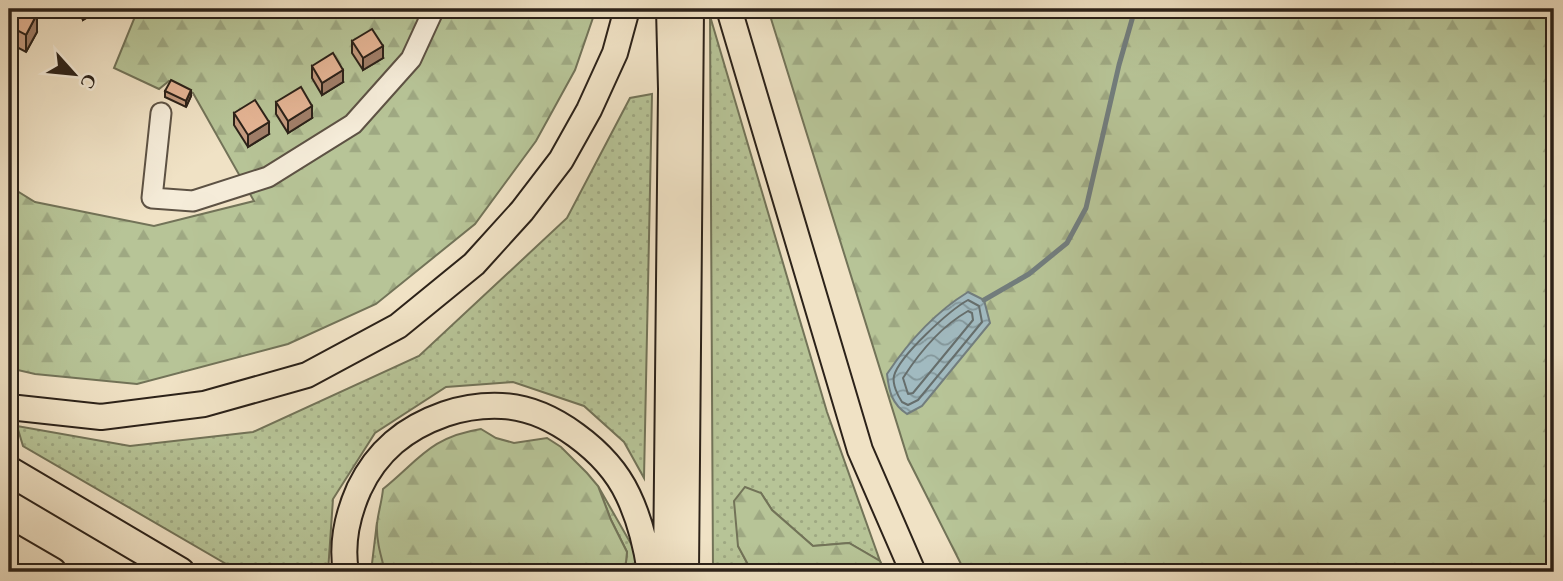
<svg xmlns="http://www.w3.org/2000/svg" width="1563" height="581" viewBox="0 0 1563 581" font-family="'EB Garamond',serif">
	<defs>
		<pattern id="grass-dots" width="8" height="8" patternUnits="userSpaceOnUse" patternTransform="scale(1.75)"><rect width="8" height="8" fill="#b7c497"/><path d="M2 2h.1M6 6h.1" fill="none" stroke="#9ea882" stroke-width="1.8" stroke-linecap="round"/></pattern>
		<pattern id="forest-firs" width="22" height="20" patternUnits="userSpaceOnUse" patternTransform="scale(1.75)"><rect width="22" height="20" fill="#b7c497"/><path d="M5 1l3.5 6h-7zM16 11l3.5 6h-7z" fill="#9ea882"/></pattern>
		<pattern id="water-waves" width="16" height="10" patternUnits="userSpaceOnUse" patternTransform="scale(1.75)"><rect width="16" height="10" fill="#a1bac0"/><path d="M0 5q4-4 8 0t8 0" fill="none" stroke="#83979b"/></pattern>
	</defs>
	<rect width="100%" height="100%" fill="#f0e2c5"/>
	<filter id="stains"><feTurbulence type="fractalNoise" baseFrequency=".00286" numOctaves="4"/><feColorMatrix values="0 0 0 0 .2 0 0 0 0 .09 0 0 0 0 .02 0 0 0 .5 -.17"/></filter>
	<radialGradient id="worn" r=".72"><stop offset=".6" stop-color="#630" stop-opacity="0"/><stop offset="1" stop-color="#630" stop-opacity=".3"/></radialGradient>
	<!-- grass -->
	<path fill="url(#grass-dots)" stroke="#727358" stroke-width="2" d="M710,16L827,412L880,561L849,543L813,546L772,510L761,493L738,546L752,572H713Z
		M652,94L644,478L624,442L584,406L513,382L446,387L375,433L333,499L328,572H240L23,446L17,426L130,446L253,432L419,356L567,218L630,98Z
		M598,486L634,549L637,572H625L627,552L611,520Z
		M377,522L378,539L407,572H371Z"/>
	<!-- forest -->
	<path fill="url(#forest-firs)" stroke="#727358" stroke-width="2" d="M154,9H596L575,70L536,141L475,224L376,304L288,344L137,384L35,374L9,368V186L35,202L154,226L254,201L193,93L169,81L159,89L114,68L136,14Z
		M768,9H1554V572H965L908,459Z
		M481,429L496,438L514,443L547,438L561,447L587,473L598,486L611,520L627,552L625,572L385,571C381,556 376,540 377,524C378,513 382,501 383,489C419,460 430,437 481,429Z
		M745,487L761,493L772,510L813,546L849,543L880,561L885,572H752L738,546L734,501Z"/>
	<!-- water -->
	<path fill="url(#water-waves)" stroke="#727d7d" stroke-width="2" d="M968,292L984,300L990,323L922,406L907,414C892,404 889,392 887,374C909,341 934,313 968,292Z"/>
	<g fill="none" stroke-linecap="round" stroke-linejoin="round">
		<!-- shore -->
		<path stroke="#666e6c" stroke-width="2" d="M968,300L979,306L982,322L918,400L908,405L902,402C898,396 892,384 894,376C899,356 950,310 968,300Z
			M968,311L972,313L973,320L913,393L908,394L903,378C919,353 942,326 968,311Z"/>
		<!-- stream -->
		<path stroke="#727d7d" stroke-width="5" d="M984,300L1029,274L1067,243L1086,208L1119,65L1135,9"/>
		<defs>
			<path id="minor" d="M161,113L152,198L193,201L268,177L353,124L411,59L434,9"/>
			<path id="major" d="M729,9L860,450L913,572
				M9,407L101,417L204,404L307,375L398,326L474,264L522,211L561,160L589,110L615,53L627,9
				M346,572C341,543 347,516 359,489C377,451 405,428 445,414C463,408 482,405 502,406C551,408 608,452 628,495C640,520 646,545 650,572
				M666,572L671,89L669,9
				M686,572L691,9"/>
			<path id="highway" d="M9,471L180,572
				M9,547L52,572"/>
		</defs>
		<!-- minor casing -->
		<use href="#minor" stroke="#5d5244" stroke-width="23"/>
		<!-- major casing -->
		<use href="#major" stroke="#2c2219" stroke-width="28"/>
		<!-- highway casing -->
		<use href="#highway" stroke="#2c2219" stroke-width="32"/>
		<!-- minor -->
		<use href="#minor" stroke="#f5ecd9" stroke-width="19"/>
		<!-- major -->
		<use href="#major" stroke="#f0e2c5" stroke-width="24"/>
		<!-- highway -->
		<use href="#highway" stroke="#f0e2c5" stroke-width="28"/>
	</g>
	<!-- wall -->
	<path fill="#c49b7f" stroke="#2c2219" stroke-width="2" d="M9,9L37,32L26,52L9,43Z
		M76,9H101L83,20Z
		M352,41L383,58L363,70L352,53Z
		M312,66L343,82L322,95L312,78Z
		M165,91L191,96L186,107L165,97Z
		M276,102L312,118L288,133L276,114Z
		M234,113L269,134L248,147L234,125Z"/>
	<!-- shaded-wall -->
	<path fill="#a07e68" stroke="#2c2219" stroke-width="2" d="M83,9H101L83,20Z
		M37,14V32L26,52V35Z
		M383,46V58L363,70V58Z
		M343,70V82L322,95V83Z
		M191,90V96L186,107V101Z
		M312,106V118L288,133V121Z
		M269,122V134L248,147V135Z"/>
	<!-- building -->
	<path fill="#e4b494" stroke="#2c2219" stroke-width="2" d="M9,9H27L37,14L26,35L9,26Z
		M372,29L383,46L363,58L352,41Z
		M333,53L343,70L322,83L312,66Z
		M171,80L191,90L186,101L165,91Z
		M301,87L312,106L288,121L276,102Z
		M255,100L269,122L248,135L234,113Z"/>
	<!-- margin -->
	<rect width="1563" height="581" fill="none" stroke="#f0e2c5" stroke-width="35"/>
	<rect x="10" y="10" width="1542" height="560" fill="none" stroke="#2c2219" stroke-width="3.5"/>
	<rect x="18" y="18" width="1528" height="546" fill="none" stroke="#2c2219" stroke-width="2"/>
	<!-- north arrow -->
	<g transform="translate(74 74) rotate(117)" stroke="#f5ecd9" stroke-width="5" paint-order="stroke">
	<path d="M0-5L12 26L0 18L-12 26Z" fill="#2c2219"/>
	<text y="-10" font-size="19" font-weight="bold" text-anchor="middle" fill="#2c2219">С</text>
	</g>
	<rect width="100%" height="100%" filter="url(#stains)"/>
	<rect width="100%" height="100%" fill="url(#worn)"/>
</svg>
